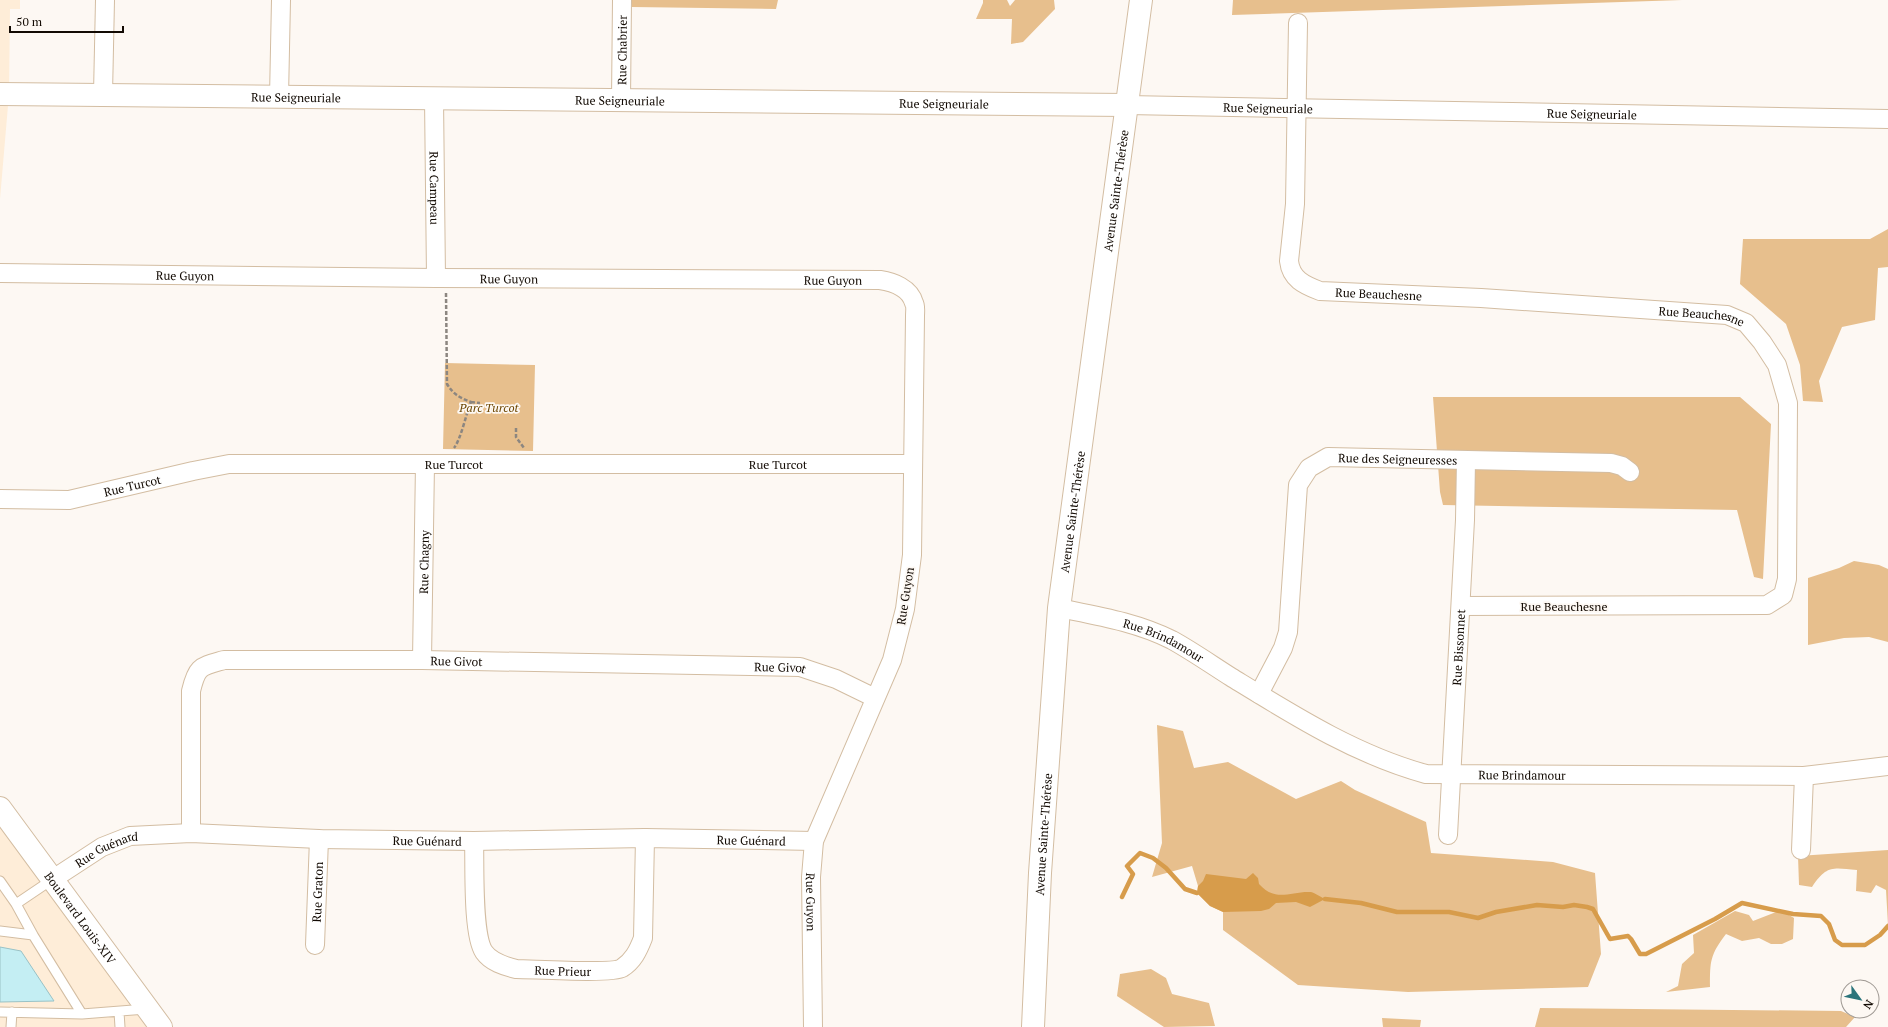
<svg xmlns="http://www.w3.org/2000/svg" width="1888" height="1027" viewBox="0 0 1888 1027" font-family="'PT Serif',serif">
	<rect width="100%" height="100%" fill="#fdf8f3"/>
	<!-- built -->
	<path fill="#feedd8" d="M0,0H20V9H10L9,94L0,199Z
		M0,808L161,1027H0Z"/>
	<!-- green -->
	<path fill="#e7bf8d" d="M632,0H778L776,9L632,7Z
		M983,0H1007L1010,6L1015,0H1054L1055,9L1023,42L1011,44L1012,19H976L983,3Z
		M1233,0H1682L1232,15Z
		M1888,229V267L1878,268L1875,320L1842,327L1819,381L1823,402L1803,401L1800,365L1786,324L1740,284L1743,239H1870Z
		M445,363L535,365L533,451L443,449Z
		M1433,397H1740L1771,424L1763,579L1754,577L1737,510L1443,505L1440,492Z
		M1854,561L1879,565L1888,569V642L1869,637L1844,638L1808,645V578L1839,568Z
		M1157,725L1183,731L1194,768L1228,762L1296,799L1341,781L1355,790L1426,822L1431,853L1553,862L1595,873L1601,954L1588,987L1408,992L1298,985L1223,930V912L1210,906L1197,893L1198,886L1192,866L1152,877L1162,843Z
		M1888,850V925L1886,890L1876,885L1871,893L1856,891L1857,870C1832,868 1827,865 1812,887L1799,885L1798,856Z
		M1781,910L1794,918L1793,939L1782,944H1771L1759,938L1742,941L1726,934C1710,955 1710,961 1710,987L1666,992L1678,986L1682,964L1694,953L1693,935L1735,911L1749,915L1753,921Z
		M1151,969L1166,978L1172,994L1209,1003L1215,1026L1164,1027L1117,996L1120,974Z
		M1540,1008L1841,1011L1855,1017L1846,1027H1535Z
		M1382,1018L1421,1020L1420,1027H1383Z"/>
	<!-- water -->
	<path fill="#d79c4b" d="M1253,873L1258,878L1259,884C1276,903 1290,891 1311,892C1315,893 1321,897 1325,899L1310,907L1296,902L1276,903L1269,909L1261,911L1223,912L1210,906L1197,893L1198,886L1203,881L1206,874L1246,879Z"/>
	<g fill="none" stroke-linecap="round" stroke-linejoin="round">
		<!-- stream -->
		<path stroke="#d79c4b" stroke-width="4.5" d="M1122,897L1133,874L1127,866L1140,853L1153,858L1166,868L1185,889L1197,893
			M1325,899L1361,903L1397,912H1449L1478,918L1496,912L1537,905L1563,907L1574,905L1587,907L1593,909L1610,939L1628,936L1631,939L1640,954H1646L1715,919L1742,903L1793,914L1821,916L1829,924L1835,940L1842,945H1865L1880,935L1888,926"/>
	</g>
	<!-- building -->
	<path fill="#c4eef3" stroke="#99c2c6" d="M0,947L21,951L54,1001L0,1002Z"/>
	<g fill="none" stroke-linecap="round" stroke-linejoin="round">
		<defs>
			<path id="service" d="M0,881L16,904L53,879
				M0,931L33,935L16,904
				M33,935L82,1014L146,1009
				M0,1012L82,1014
				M119,1012L120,1027
				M11,1027L12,1012"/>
			<g id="minor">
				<path id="s1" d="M1298,23L1295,204L1289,261C1291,279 1304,285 1320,291L1481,298L1727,315L1746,323L1762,342L1777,365L1788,403L1787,579L1783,595L1767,605L1461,606"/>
				<path d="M103,94L105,0"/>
				<path d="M279,97L281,0"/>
				<path id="s2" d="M434,98L436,278"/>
				<path id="s3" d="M621,100L622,0"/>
				<path id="s4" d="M1127,105L1888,119"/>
				<path id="s5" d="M0,273L436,278L880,280C893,282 910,288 914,303C916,306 915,312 915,316L912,555L905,609L892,660L814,841L811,877L813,1027"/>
				<path id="s6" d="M0,499L69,500L193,471L229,464H912"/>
				<path id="s7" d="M1059,608C1098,616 1136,622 1172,640C1192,651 1212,665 1231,677C1293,715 1356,755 1426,774L1804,776L1888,766"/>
				<path id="s8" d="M422,660L425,464"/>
				<path id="s9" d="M1259,694L1283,648L1288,632L1298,485L1309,468L1328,457L1611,463L1622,466L1630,472"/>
				<path id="s10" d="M191,833V691C197,666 200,667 224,660H422L800,667L836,679L875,698"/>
				<path id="s11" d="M1448,835L1465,520L1466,460"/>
				<path id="s12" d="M474,841C475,864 472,934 484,952C491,962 504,966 516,969C532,969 612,974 622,968C633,961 638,951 643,938L645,838"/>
				<path d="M1801,850L1804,776"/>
				<path id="s13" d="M53,879L102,847L130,836L191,833L319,839L474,841L645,838L814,841"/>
				<path id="s14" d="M315,945L319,839"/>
			</g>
			<g id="tertiary">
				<path id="s15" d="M0,94L1127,105"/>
				<path id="s16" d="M1033,1027L1040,873L1059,608L1141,0"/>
			</g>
			<g id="secondary">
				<path id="s17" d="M0,808L161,1027"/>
			</g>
		</defs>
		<!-- service casing -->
		<use href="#service" stroke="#d3bda2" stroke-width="11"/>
		<!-- minor casing -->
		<use href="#minor" stroke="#d3bda2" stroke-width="20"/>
		<!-- tertiary casing -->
		<use href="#tertiary" stroke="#d3bda2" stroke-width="24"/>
		<!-- secondary casing -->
		<use href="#secondary" stroke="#d3bda2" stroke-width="24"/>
		<!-- path -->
		<path stroke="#8c8680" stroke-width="2.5" stroke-dasharray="4 2" stroke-linecap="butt" d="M446,293L447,384C453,394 460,398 471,402C466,414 461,439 454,448
			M471,402L480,403
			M516,428V437L524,448"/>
		<!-- service -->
		<use href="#service" stroke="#fff" stroke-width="9"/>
		<!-- minor -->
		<use href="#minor" stroke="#fff" stroke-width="18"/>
		<!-- tertiary -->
		<use href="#tertiary" stroke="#fff" stroke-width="22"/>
		<!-- secondary -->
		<use href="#secondary" stroke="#fff" stroke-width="22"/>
	</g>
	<g text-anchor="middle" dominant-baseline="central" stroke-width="3.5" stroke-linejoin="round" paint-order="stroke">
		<!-- street labels -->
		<g font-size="12" fill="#120a03" stroke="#fdf8f3">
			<text stroke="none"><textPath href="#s3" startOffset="50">Rue Chabrier</textPath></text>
			<text stroke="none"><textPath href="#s15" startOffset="296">Rue Seigneuriale</textPath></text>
			<text stroke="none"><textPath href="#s15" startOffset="620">Rue Seigneuriale</textPath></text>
			<text stroke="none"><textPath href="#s15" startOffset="944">Rue Seigneuriale</textPath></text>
			<text stroke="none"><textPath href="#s4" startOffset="141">Rue Seigneuriale</textPath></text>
			<text stroke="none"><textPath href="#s4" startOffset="465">Rue Seigneuriale</textPath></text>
			<text stroke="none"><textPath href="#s2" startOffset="90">Rue Campeau</textPath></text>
			<text stroke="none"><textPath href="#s16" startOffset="841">Avenue Sainte-Thérèse</textPath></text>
			<text stroke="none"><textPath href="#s5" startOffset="185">Rue Guyon</textPath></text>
			<text stroke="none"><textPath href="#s5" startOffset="509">Rue Guyon</textPath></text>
			<text stroke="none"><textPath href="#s5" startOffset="833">Rue Guyon</textPath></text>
			<text stroke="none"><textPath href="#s1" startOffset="343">Rue Beauchesne</textPath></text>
			<text stroke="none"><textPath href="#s1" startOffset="667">Rue Beauchesne</textPath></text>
			<text stroke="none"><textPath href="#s9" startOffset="328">Rue des Seigneuresses</textPath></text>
			<text stroke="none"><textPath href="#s6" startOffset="458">Rue Turcot</textPath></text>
			<text stroke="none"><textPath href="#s6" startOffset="782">Rue Turcot</textPath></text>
			<text stroke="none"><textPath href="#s6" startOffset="134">Rue Turcot</textPath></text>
			<text stroke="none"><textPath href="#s16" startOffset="517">Avenue Sainte-Thérèse</textPath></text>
			<text stroke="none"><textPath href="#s8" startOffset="98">Rue Chagny</textPath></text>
			<text transform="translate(905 596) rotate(-81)">Rue Guyon</text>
			<text x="1564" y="606">Rue Beauchesne</text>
			<text stroke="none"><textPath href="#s7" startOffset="110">Rue Brindamour</textPath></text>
			<text stroke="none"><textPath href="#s11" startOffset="188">Rue Bissonnet</textPath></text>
			<text stroke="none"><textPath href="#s10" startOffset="424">Rue Givot</textPath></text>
			<text stroke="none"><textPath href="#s10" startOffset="748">Rue Givot</textPath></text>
			<text stroke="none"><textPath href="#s7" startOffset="502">Rue Brindamour</textPath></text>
			<text stroke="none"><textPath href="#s16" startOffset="193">Avenue Sainte-Thérèse</textPath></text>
			<text stroke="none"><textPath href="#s13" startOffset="386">Rue Guénard</textPath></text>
			<text stroke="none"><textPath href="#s13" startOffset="710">Rue Guénard</textPath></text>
			<text stroke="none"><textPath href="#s13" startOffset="62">Rue Guénard</textPath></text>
			<text stroke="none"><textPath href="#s14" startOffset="53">Rue Graton</textPath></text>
			<text stroke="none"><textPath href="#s5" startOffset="1541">Rue Guyon</textPath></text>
			<text stroke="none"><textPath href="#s17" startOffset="136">Boulevard Louis-XIV</textPath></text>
			<text stroke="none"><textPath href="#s12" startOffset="196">Rue Prieur</textPath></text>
		</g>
		<!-- park labels -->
		<g font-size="12" font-style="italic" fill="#6d4703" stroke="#fdf8f3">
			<text x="489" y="407">Parc Turcot</text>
		</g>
	</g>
	<!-- north arrow -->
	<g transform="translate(1860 999) rotate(123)"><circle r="19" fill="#fdf8f3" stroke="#9f9993"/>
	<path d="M0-3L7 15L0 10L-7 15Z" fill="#2b747b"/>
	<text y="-6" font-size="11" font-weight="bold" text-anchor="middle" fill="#120a03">N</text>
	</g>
	<!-- scale -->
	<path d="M10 26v6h113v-6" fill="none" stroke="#120a03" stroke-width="2"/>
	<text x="16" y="26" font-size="12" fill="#120a03" stroke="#fdf8f3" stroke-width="3" paint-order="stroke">50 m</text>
</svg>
